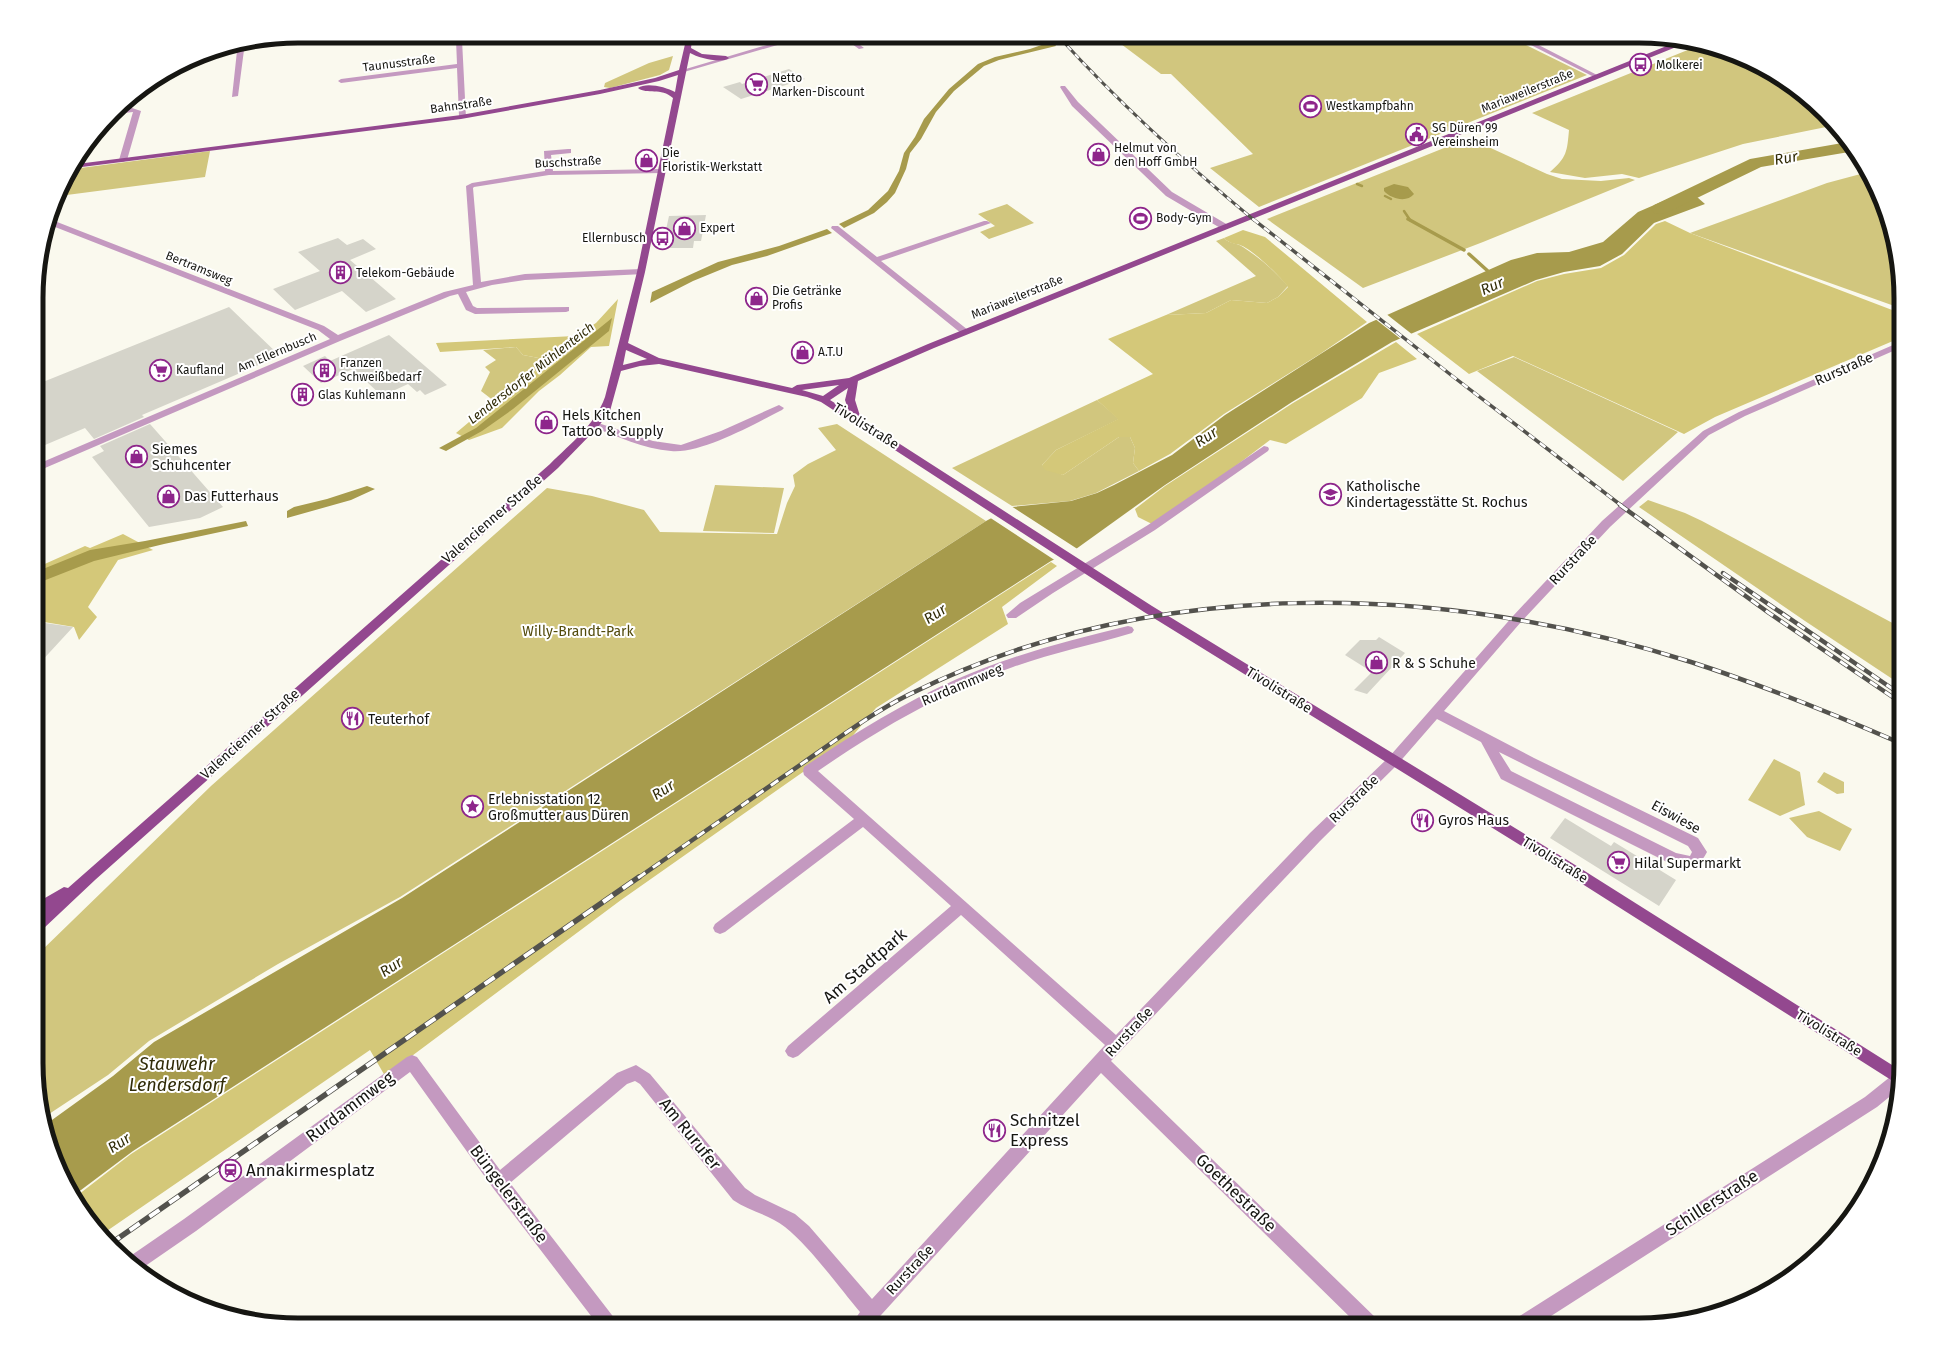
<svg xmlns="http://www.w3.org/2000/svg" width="1937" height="1361" viewBox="0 0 1937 1361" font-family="'Fira Sans',sans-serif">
	<rect width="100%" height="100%" fill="#faf9ee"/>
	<!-- green -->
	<path fill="#d1c67e" d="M1510,37L1587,75L1259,207L1210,168L1253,154L1171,74H1161L1121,44L1120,38H1291L1298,42L1302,38Z
		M1700,45L1723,50L1798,90L1836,125L1743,144L1639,178L1622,174L1585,178L1550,172C1567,157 1567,152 1569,130L1532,113Z
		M673,56L669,70L660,75L610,88L604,87L605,83L649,63Z
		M1469,138L1547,174L1562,179L1601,181L1629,178L1635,180L1483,242L1363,288L1267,219Z
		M210,151L205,177L59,196L63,182L73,169Z
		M1868,172L1892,230L1900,281V308L1690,233L1827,183Z
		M1007,204L1034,223L989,239L980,232L995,226L978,214Z
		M1224,238C1231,245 1236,242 1243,247C1260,258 1275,271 1288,286L1278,297L1267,303L1231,300L1206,313L1166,315L1256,276L1216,241Z
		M516,347L523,355L549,360L507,395L494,401L481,391L490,372L485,367L496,360L483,350Z
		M1514,357L1678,432L1623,481L1477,371Z
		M1097,400L1119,419L1056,450L1042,465L1063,475L1119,437H1130L1135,448L1133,463L1139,471L1096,493L1070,501L1012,506L952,468Z
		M837,424L986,521L400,897L278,964L149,1041L108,1075L43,1118L38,1097V954L211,786L547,488L592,496L644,510L660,532L777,534L787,503L795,486L793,475L808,464L836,450L818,428Z
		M715,485L784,488L774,533L703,531Z
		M1648,500L1685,513L1702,521L1900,627V684L1805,621L1639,507Z
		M1774,759L1800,772L1805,805L1780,816L1748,800Z
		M1824,772L1844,782V793L1837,794L1817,782Z
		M1819,811L1852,829L1840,851L1807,837L1789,818Z"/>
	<!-- forest -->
	<path fill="#d4c879" d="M1665,221L1690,233L1900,313V338L1715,417L1684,434L1513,356L1469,374L1417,334L1537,281L1564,274L1601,268L1624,255L1656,224Z
		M1243,230L1265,237L1367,322L1320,354L1224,414L1170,454L1139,471L1133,463L1135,448L1130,437H1119L1063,475L1045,470L1042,465L1056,450L1118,419L1097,400L1153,374L1108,339L1166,315L1206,313L1231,300L1267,303L1278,297L1288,287C1280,276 1252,249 1240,245C1233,243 1230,244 1224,238Z
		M618,299L609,346L591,347L560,375L539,391L502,428L469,440L456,433L494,401L507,395L549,360L523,355L516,347L440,352L436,343L575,336L596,323Z
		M1396,342L1417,359L1379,373L1362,398L1286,444L1270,440L1225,474L1152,524L1138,517L1135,509L1165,486L1293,403Z
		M123,534L153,550L118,560L88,607L97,617L79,640L74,627L38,621V567L85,546L90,548Z
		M1051,562L1057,566L1002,607L1008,624L876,708L850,739L621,900L385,1076L370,1050L101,1235L74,1198L131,1154Z"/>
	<!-- water -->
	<path fill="#a79b4c" d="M1053,41L1056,46L999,60L984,66L954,91L936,112L921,139L910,153L906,169L895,193L887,202L874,213L844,228L839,224L868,210L888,191L899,171L904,153L915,137L924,119L949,89L978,64L995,57L1030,49Z
		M1394,184L1408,187L1414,194C1407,203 1391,199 1384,191V188Z
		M1689,190L1705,204L1654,223L1622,254L1600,266L1564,272L1536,280L1392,342L1292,402L1165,485L1076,549L1051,561L133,1151L73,1196L71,1194L50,1147L45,1125L113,1076L154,1042L402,898L986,521L1012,507L1071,501L1097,493L1114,485L1172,455L1225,415L1369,323L1511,260L1537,253L1569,252L1603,242L1638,212Z
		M827,229L832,233L767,256L732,265L693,281L650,303L652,292L718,262L779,246Z
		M612,318L609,331L513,409L482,431L446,451L439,448L476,428Z
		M367,486L375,489L351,500L287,518V511L294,507L327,499Z
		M246,521L248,526L164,544L94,561L38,583V571L90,550L145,541Z"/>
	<!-- pier -->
	<path fill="#faf9ee" d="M1385,313L1413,335L1402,340L1374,318Z
		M1011,506L1079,550L1056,561L989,517Z"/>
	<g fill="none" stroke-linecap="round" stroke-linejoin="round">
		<!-- stream-far1 -->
		<path stroke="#a79b4c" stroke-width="2.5" d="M1357,184L1362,186
			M1385,196L1391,199
			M1404,211L1410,220"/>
		<!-- stream -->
		<path stroke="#a79b4c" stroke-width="3.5" d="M1408,219L1464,250
			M1469,254L1490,273"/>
		<!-- river -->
		<path fill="#a79b4c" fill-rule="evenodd" d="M1848,142L1855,151L1761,167L1666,213L1660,214L1654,213L1651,209L1654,205L1750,159Z"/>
	</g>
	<!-- building -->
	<path fill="#d5d4ca" d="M789,69L805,79L741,99L723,87L740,82L742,84Z
		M706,215L701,241H694L693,248H662L669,216Z
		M338,238L347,245L363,239L376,249L350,260L396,299L366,312L342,291L295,310L273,289L320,271L298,252Z
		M229,307L280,356L142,415L144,417L94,439L85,428L38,448V384Z
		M389,335L447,385L425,395L420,390L417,392L408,384L382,396L353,369L321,383L303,366L325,356L330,361Z
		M150,424L180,458L223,507L200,518L149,527L92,457L104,451L100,446Z
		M38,622L73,627L38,665Z
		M1379,637L1405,653L1367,694L1354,690L1372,672L1345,655L1360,640H1376Z
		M1565,818L1611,846L1614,842L1676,880L1659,906L1550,838Z"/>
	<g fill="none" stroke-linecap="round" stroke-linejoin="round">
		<!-- minor -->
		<path fill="#c499c0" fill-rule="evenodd" d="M1515,37H1523L1601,77L1596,78Z
			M787,39H798L684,72L679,71Z
			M845,39H852L864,48L859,49Z
			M456,40H462L466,118L459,116L457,68L341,83L338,81L341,79L457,64Z
			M288,41H306L303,43L244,50L238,96L232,97L237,51L212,54L209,53L237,47V44L243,42L244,46Z
			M1061,86H1065L1078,102L1172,192L1228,225V229H1222L1166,196L1072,106L1060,87Z
			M132,108L141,111L127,160L123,162L119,160L133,112L115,114L119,110Z
			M568,149H571V153L551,155L553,171L662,169L666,171L662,173L549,175L474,187L473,188L481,282L525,274L641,269L644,270V274L525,280L492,285L466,292L473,306L477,308L569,307V311L566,312L475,314L466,310L458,294L450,296L340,341L38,471V464L330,339L318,330L50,225L52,220L324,326L338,335L444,292L473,285L466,186L472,183L545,171L544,151Z
			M984,221H987L991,223L881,261L968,330L970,332L965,335L962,334L831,228L832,226H838L877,257Z
			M1900,342V348L1745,416L1709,435L1610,527L1521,622L1444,711L1534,758L1698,838L1707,852C1697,871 1688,870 1669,863L1501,779L1481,742L1437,719L1397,765L1320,841L1111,1061L1377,1319L1380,1325H1358L1101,1073L872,1325H851L860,1312C838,1286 811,1248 785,1227C770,1215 749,1211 733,1200L640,1084L635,1081L627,1084L510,1183L615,1319L618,1325H598L493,1188L410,1072L196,1231L138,1271L126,1259L184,1219L407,1057L412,1055L417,1057L500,1170L617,1073L636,1065L650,1074L745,1188L755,1195L795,1214L809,1226L872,1299L1105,1045L961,915L798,1056L793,1058L788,1056L785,1051L788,1046L951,906L863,827L725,932L720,934L715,932L713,928L715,924L854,819L804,775L803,771L804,767C853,734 903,703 957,679C1012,655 1070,640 1128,626L1132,627L1134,630L1132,633C1092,645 1052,653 1013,667C943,692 879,729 818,771L1116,1035L1310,833L1389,757L1513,616L1602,521L1703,431L1739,412ZM1499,752L1688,846L1692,852L1690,856L1676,853L1511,771Z
			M779,405L784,408L782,410C754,424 702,454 671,451C644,449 617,436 592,427L590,425L595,422L653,441L681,445L721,431Z
			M1264,446L1268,447L1269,449L1268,451L1155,530L1053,593L1016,618H1008L1006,615L1020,603L1148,525Z
			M1900,1070L1899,1089L1877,1107L1537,1325H1512L1515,1319L1865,1097L1895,1073Z"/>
		<!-- major -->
		<path fill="#93488f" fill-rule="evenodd" d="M686,40H692L691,48L702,54L726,56L729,58C721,64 699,58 690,53L645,272L628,343L659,358L792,388L797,385L849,378L928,344L1679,41L1686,43L934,348L858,381L855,400L861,419L1152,606L1564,858L1900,1070L1899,1085L1554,866L1144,612L821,402L807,397L659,364L640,366L621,371L610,411L598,427L558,468L95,880L43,929L38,931V902L64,887L68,888L550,464C571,443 595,425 605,397L637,272L673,98C661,87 647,95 638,88C646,82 666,87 675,92L678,75L659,81L600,94L461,119L74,168L77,164L461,115L600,90L655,78L679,70ZM626,350L647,359L623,365ZM839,385L823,396L802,390ZM848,388L845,400L849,412L830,400Z"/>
		<defs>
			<path id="rail-far3" d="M1060,38C1120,104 1185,163 1254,220"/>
			<path id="rail-far2" d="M1253,219L1451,375L1622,506"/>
			<path id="rail-far1" d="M1620,505L1769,613L1900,702
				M1723,573L1900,694
				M638,878C692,840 746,803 800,765C835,741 870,714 908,695C1150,574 1438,582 1691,662C1762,685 1831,713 1900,743"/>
			<path id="rail" d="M110,1244L639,877"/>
		</defs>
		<!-- rail-far3 casing -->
		<use href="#rail-far3" stroke="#53524d" stroke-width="3"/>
		<!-- rail-far2 casing -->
		<use href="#rail-far2" stroke="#53524d" stroke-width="3.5"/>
		<!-- rail-far1 casing -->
		<use href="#rail-far1" stroke="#53524d" stroke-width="4.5"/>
		<!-- rail casing -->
		<use href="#rail" stroke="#53524d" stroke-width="5.5"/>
		<!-- rail-far3 -->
		<use href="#rail-far3" stroke="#fff" stroke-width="2" stroke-dasharray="5.5" stroke-linecap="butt"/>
		<!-- rail-far2 -->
		<use href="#rail-far2" stroke="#fff" stroke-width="2.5" stroke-dasharray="7" stroke-linecap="butt"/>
		<!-- rail-far1 -->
		<use href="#rail-far1" stroke="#fff" stroke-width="3" stroke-dasharray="9" stroke-linecap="butt"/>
		<!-- rail -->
		<use href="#rail" stroke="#fff" stroke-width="4" stroke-dasharray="12" stroke-linecap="butt"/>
	</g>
	<!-- icons -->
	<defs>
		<symbol id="bus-ring" viewBox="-11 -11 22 22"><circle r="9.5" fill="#fff" stroke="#8e268b" stroke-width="1.5"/><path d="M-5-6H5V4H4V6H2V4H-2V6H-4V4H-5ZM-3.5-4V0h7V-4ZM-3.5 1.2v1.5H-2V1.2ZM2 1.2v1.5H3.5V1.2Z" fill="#8e268b"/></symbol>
		<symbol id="supermarket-ring" viewBox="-11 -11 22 22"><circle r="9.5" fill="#fff" stroke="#8e268b" stroke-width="1.5"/><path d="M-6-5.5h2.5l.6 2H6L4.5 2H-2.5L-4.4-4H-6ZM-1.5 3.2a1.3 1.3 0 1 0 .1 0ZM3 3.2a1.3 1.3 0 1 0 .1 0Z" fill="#8e268b"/></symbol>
		<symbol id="stadium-ring" viewBox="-11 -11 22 22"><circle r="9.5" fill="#fff" stroke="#8e268b" stroke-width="1.5"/><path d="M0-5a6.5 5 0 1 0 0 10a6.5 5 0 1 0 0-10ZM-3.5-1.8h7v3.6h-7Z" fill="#8e268b"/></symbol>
		<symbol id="civic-ring" viewBox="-11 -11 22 22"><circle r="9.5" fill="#fff" stroke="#8e268b" stroke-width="1.5"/><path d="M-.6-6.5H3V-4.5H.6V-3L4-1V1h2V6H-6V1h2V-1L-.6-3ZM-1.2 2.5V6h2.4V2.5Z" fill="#8e268b"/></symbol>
		<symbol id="shop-ring" viewBox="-11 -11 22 22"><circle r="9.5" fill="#fff" stroke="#8e268b" stroke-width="1.5"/><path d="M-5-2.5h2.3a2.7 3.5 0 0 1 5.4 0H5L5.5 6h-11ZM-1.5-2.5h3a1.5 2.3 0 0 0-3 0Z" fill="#8e268b"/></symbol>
		<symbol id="building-ring" viewBox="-11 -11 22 22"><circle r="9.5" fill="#fff" stroke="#8e268b" stroke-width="1.5"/><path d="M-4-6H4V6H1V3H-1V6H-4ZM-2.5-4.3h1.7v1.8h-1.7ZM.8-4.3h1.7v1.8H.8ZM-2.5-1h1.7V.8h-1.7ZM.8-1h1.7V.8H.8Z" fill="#8e268b"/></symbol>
		<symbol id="school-ring" viewBox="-11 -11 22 22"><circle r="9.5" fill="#fff" stroke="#8e268b" stroke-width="1.5"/><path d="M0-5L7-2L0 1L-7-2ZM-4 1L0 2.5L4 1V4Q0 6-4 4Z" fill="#8e268b"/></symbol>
		<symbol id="restaurant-ring" viewBox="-11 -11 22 22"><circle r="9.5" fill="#fff" stroke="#8e268b" stroke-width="1.5"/><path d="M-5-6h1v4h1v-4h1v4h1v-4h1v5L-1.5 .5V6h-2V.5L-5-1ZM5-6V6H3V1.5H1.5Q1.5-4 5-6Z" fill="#8e268b"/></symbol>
		<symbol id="sight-ring" viewBox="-11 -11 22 22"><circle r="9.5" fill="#fff" stroke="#8e268b" stroke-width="1.5"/><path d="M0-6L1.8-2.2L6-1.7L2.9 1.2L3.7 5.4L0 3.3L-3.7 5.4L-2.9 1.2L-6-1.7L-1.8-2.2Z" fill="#8e268b"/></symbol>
		<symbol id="station-ring" viewBox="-11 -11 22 22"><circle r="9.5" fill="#fff" stroke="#8e268b" stroke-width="1.5"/><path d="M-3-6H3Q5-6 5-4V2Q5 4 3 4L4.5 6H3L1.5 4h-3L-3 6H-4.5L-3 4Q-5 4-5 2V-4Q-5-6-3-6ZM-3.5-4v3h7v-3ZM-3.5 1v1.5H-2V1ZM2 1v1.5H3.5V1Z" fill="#8e268b"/></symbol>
	</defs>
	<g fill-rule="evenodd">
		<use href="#bus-ring" x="1628" y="52" width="25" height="25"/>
		<use href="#supermarket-ring" x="744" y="72" width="25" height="25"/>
		<use href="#stadium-ring" x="1298" y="94" width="25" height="25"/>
		<use href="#civic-ring" x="1404" y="122" width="25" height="25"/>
		<use href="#shop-ring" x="1086" y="142" width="25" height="25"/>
		<use href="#shop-ring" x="634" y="148" width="25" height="25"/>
		<use href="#stadium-ring" x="1128" y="206" width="25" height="25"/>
		<use href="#shop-ring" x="672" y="216" width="25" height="25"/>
		<use href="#bus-ring" x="650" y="226" width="25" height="25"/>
		<use href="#building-ring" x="328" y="260" width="25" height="25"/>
		<use href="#shop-ring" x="744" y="286" width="25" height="25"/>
		<use href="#shop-ring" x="790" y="340" width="25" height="25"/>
		<use href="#supermarket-ring" x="148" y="358" width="25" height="25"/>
		<use href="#building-ring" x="312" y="358" width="25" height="25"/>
		<use href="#building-ring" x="290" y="382" width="25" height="25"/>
		<use href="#shop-ring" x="534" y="410" width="25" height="25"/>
		<use href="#shop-ring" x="124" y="444" width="25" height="25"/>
		<use href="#school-ring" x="1318" y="482" width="25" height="25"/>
		<use href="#shop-ring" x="156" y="484" width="25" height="25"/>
		<use href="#shop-ring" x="1364" y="650" width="25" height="25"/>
		<use href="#restaurant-ring" x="340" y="706" width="25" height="25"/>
		<use href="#sight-ring" x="460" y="794" width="25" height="25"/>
		<use href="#restaurant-ring" x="1410" y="808" width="25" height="25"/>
		<use href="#supermarket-ring" x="1606" y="850" width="25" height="25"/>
		<use href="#restaurant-ring" x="982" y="1118" width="25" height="25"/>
		<use href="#station-ring" x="218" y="1158" width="25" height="25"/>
	</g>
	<g text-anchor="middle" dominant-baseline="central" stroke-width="4" stroke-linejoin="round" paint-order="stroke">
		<!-- far-street labels -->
		<g font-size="12" fill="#161612" stroke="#fff">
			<text transform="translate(399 63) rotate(-7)">Taunusstraße</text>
			<text transform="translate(1527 91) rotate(-22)">Mariaweilerstraße</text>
			<text transform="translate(461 105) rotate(-8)">Bahnstraße</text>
			<text transform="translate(568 162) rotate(-3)">Buschstraße</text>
			<text transform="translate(199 268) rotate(22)">Bertramsweg</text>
			<text transform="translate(1017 297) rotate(-22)">Mariaweilerstraße</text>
			<text transform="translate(277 352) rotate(-23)">Am Ellernbusch</text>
		</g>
		<!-- far-poi labels -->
		<g font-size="12" fill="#161612" stroke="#fff" text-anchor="start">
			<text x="1656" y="65">Molkerei</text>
			<text x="772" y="78">Netto<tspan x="772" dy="14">Marken-Discount</tspan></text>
			<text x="1326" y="106">Westkampfbahn</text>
			<text x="1432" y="128">SG Düren 99<tspan x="1432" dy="14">Vereinsheim</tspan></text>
			<text x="1114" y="148">Helmut von<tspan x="1114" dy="14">den Hoff GmbH</tspan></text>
			<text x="662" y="153">Die<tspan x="662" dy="14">Floristik-Werkstatt</tspan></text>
			<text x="1156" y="218">Body-Gym</text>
			<text x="700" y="228">Expert</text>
			<text x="646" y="238" text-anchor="end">Ellernbusch</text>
			<text x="356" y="273">Telekom-Gebäude</text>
			<text x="772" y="291">Die Getränke<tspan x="772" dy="14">Profis</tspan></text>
			<text x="818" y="352">A.T.U</text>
			<text x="340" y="363">Franzen<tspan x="340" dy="14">Schweißbedarf</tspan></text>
			<text x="176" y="370">Kaufland</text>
			<text x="318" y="395">Glas Kuhlemann</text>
		</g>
		<!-- far-water labels -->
		<g font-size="13" font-style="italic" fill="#302b07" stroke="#fff">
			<text transform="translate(531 373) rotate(-38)">Lendersdorfer Mühlenteich</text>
		</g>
		<!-- street labels -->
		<g font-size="14" fill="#161612" stroke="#fff">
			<text transform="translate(1844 369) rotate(-24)">Rurstraße</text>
			<text transform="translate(866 426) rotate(32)">Tivolistraße</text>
			<text transform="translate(492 519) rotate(-41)">Valencienner Straße</text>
			<text transform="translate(1573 560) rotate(-47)">Rurstraße</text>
			<text transform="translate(962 685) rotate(-23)">Rurdammweg</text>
			<text transform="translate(1279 690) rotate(32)">Tivolistraße</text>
			<text transform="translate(250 734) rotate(-42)">Valencienner Straße</text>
			<text transform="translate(1354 799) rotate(-44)">Rurstraße</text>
			<text transform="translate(1676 817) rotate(29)">Eiswiese</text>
			<text transform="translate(1555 860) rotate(32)">Tivolistraße</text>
			<text transform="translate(1129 1032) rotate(-47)">Rurstraße</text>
			<text transform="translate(1829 1033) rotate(32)">Tivolistraße</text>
			<text transform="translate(910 1270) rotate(-47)">Rurstraße</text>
		</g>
		<!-- poi labels -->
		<g font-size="14" fill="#161612" stroke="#fff" text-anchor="start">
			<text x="562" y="415">Hels Kitchen<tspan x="562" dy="16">Tattoo &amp; Supply</tspan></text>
			<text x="152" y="449">Siemes<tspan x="152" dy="16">Schuhcenter</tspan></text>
			<text x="1346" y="486">Katholische<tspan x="1346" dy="16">Kindertagesstätte St. Rochus</tspan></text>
			<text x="184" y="496">Das Futterhaus</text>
			<text x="1392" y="663">R &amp; S Schuhe</text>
			<text x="368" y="719">Teuterhof</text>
			<text x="488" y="799">Erlebnisstation 12<tspan x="488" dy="16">Großmutter aus Düren</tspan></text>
			<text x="1438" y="820">Gyros Haus</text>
			<text x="1634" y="863">Hilal Supermarkt</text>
		</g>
		<!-- park labels -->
		<g font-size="14" fill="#524a0b" stroke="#fff">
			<text x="578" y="631">Willy-Brandt-Park</text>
		</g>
		<!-- water labels -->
		<g font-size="15" font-style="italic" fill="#302b07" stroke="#fff">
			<text transform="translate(1786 158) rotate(-10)">Rur</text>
			<text transform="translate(1492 286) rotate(-23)">Rur</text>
			<text transform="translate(1206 437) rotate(-33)">Rur</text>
			<text transform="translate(935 614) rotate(-33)">Rur</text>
			<text transform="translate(663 790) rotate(-33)">Rur</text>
			<text transform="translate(391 967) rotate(-33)">Rur</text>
			<text transform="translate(119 1143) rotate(-33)">Rur</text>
		</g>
		<!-- near-street labels -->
		<g font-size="17" fill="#161612" stroke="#fff">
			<text transform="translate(865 966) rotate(-41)">Am Stadtpark</text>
			<text transform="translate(350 1107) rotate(-37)">Rurdammweg</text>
			<text transform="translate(690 1134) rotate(51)">Am Rurufer</text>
			<text transform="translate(1236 1193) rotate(44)">Goethestraße</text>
			<text transform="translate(509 1194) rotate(53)">Büngelerstraße</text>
			<text transform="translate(1712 1203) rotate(-33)">Schillerstraße</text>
		</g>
		<!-- near-poi labels -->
		<g font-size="17" fill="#161612" stroke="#fff" text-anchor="start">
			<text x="1010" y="1120">Schnitzel<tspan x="1010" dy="20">Express</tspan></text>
			<text x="246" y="1170">Annakirmesplatz</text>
		</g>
		<!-- near-water labels -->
		<g font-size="18" font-style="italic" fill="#302b07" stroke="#fff">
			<text x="177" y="1064">Stauwehr<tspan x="177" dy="21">Lendersdorf</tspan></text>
		</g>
	</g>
	<!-- crop -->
	<path d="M0 0H1937V1361H0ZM298 43H1639A255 255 0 0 1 1894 298V1063A255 255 0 0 1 1639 1318H298A255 255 0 0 1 43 1063V298A255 255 0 0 1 298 43Z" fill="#fff" fill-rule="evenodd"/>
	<path fill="none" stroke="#161612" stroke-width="5" d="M298 43H1639A255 255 0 0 1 1894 298V1063A255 255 0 0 1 1639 1318H298A255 255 0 0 1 43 1063V298A255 255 0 0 1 298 43Z"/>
</svg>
